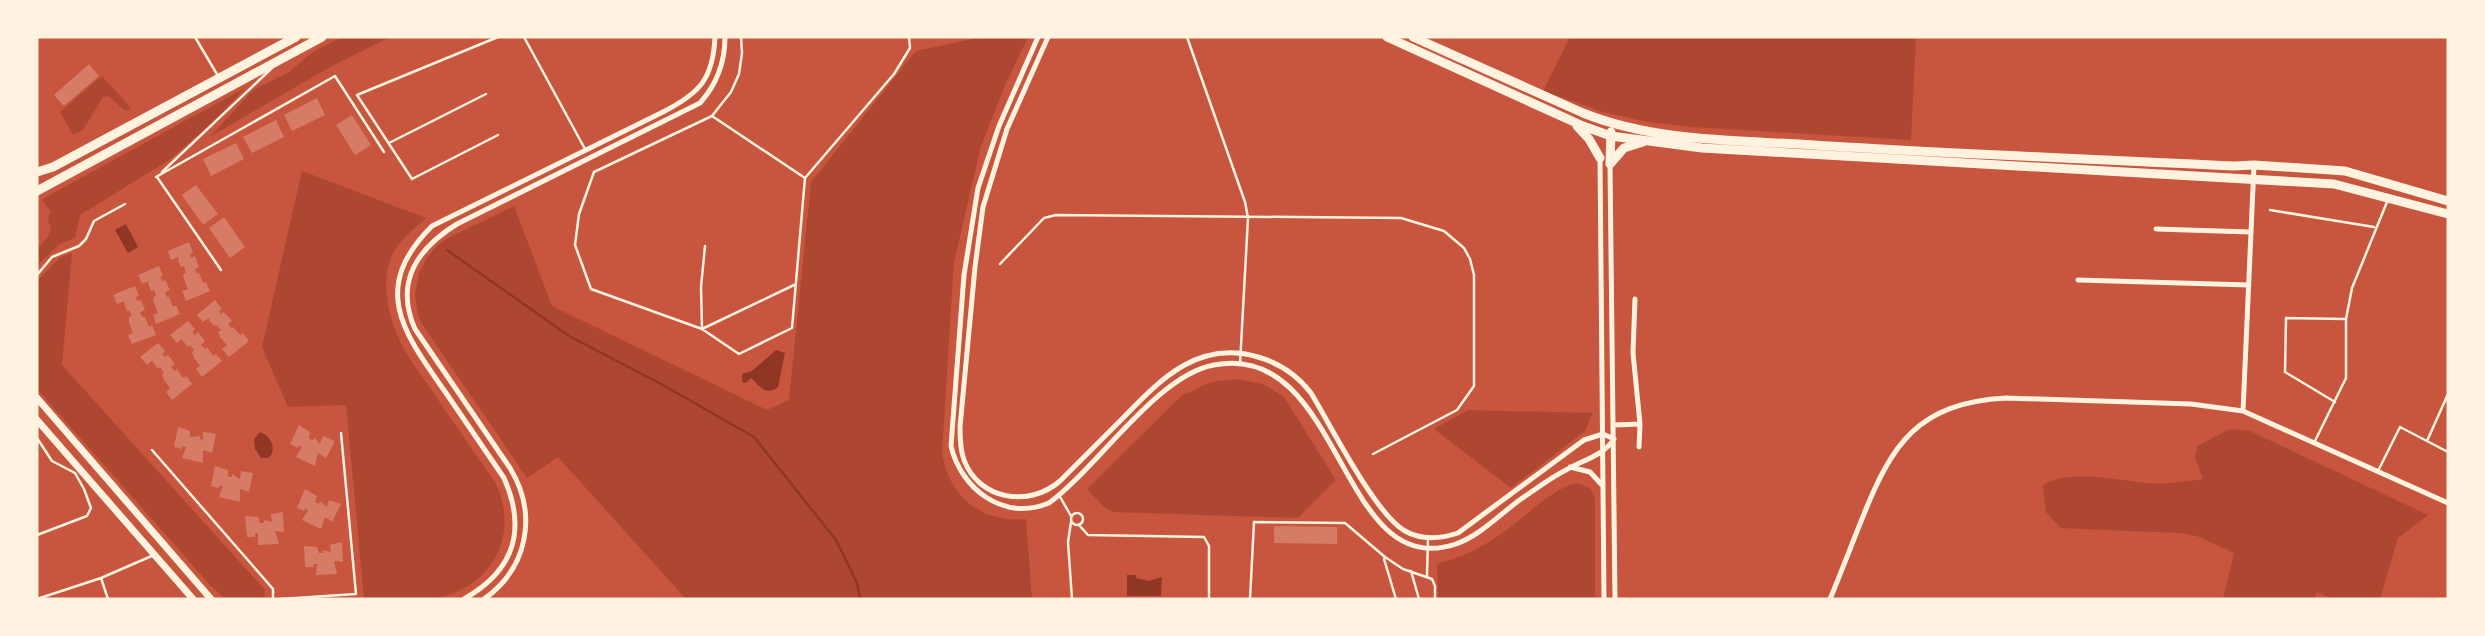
<svg xmlns="http://www.w3.org/2000/svg" width="2485" height="636" viewBox="0 0 2485 636" font-family="Commissioner,sans-serif">
	<rect width="100%" height="100%" fill="#c8553d"/>
	<!-- green -->
	<path fill="#ae4732" d="M342,37H390L332,66L211,136L253,90L289,72L314,51Z
		M982,37H1028L1004,88L981,146L954,262L942,454C950,497 981,523 1026,519L1032,599H686L558,457L527,478L422,324L418,316L415,295L419,273L427,258L437,246L446,239L514,206L552,306L767,410L789,400L811,182L916,51Z
		M1570,37H1916L1911,140L1690,127L1643,121L1603,112L1543,91Z
		M102,76L131,108L126,111L108,96L103,97L83,130L73,135L60,112Z
		M245,88L212,123L169,160L80,215L75,238L60,244L37,265V249C43,241 50,238 51,226L48,222L50,211L42,200L48,196Z
		M302,171L426,218C415,228 402,238 395,250C376,281 391,328 408,356L496,484C516,526 500,574 456,592C429,604 393,599 364,599L346,405L288,407L262,347Z
		M72,253L62,365L265,590L264,599H226L211,586L37,389V281L60,257Z
		M1236,379L1263,384L1284,397L1336,480L1298,518L1113,512L1104,507L1087,489L1181,396L1211,382Z
		M1468,410L1593,413L1585,431L1511,488L1434,429Z
		M2230,429L2250,431L2428,515L2398,538L2380,599H2332L2317,592L2314,599H2223L2234,553L2197,536L2179,533L2061,528L2046,512L2043,485C2069,469 2117,480 2147,483C2166,484 2184,482 2203,479L2195,458L2197,446Z
		M1578,483L1590,489L1595,498V599H1438L1437,564C1461,558 1481,548 1501,534C1524,519 1552,487 1578,483Z"/>
	<!-- water -->
	<path fill="#8f3625" d="M126,224L138,247L128,253L115,230Z
		M776,350L785,353L778,387C765,397 760,386 751,378L746,383L742,382V374L752,371Z
		M260,432C271,436 277,448 269,458H261L255,449L254,439Z
		M1127,575H1136V578L1149,581L1162,577L1161,596H1127Z"/>
	<g fill="none" stroke-linecap="round" stroke-linejoin="round">
		<!-- stream -->
		<path stroke="#8f3625" stroke-width="2.5" d="M447,250L569,336L663,385L754,437L836,540L857,583L860,599"/>
	</g>
	<!-- building -->
	<path fill="#d67c66" d="M89,64L99,76L64,106L54,95Z
		M317,98L325,115L292,131L284,115Z
		M352,115L371,145L355,155L336,125Z
		M276,120L284,137L252,153L243,137Z
		M236,143L244,159L211,176L203,159Z
		M196,185L218,214L203,225L182,195Z
		M224,217L245,247L230,258L209,228Z
		M189,242L193,252L190,254L191,258L195,256L199,267L195,269L197,274L199,273L203,283L206,282L210,291L186,301L182,291L188,289L184,279L183,274L186,273L184,266L181,267L178,259L179,257L171,260L168,251Z
		M159,266L163,276L160,277L162,281L165,280L170,290L165,292L167,297H169L173,307L176,305L180,314L156,324L153,315L158,313L154,303L153,297L156,296L154,290L151,291L148,283L149,281L142,284L138,275Z
		M135,286L139,296L136,297L137,301L141,300L145,310L140,312L142,317H145L149,327L152,325L156,335L132,344L128,335L133,333L129,323V317L132,316L129,310L127,311L124,303L125,301L117,304L113,295Z
		M215,300L222,309L219,311L221,314L224,312L232,321L228,324L231,328L233,327L240,335L243,333L249,341L229,357L222,349L227,345L220,337L218,332L221,330L216,325L214,326L209,320L210,317L203,322L197,315Z
		M188,321L195,329L192,332L195,335L198,332L205,341L201,345L205,349L207,347L213,356L216,354L222,361L202,377L196,369L200,366L194,358L192,352L194,350L190,345L188,347L182,340L183,338L177,343L170,335Z
		M158,343L165,351L162,354L165,357L168,355L175,364L171,367L175,371L177,369L183,378L186,376L192,384L172,400L166,392L170,388L164,380L162,375L164,373L160,367L158,369L153,362V360L147,365L140,357Z
		M299,425L310,432L309,439L313,440L314,437L320,444L323,436L335,441L326,458L318,453L315,466L296,457L302,447L299,445L298,448L290,444Z
		M178,427L190,431V437L200,436V439L203,440V432L216,434L212,453L203,450V463L182,458L186,447L182,446V449L174,447Z
		M215,466L228,470V477H232V474L240,479L241,471L253,473L249,492L240,489V502L219,497L223,486L220,485L219,488L211,486Z
		M305,489L317,496L315,502L319,504L320,501L327,507L329,500L341,504L332,522L325,517L321,529L302,520L308,510L305,509L304,511L297,508Z
		M283,512L284,532L275,531L279,544L258,545V533H255V537H247L245,516L258,517L260,523H264V520L272,522L271,514Z
		M1274,526L1337,527V544L1274,543Z
		M342,542L343,562L334,561L337,574L316,575L317,564H313L314,567H305L304,546L317,547L319,553H323L322,550L331,552L330,545Z"/>
	<g fill="none" stroke-linecap="round" stroke-linejoin="round">
		<!-- service -->
		<path stroke="#fff3e0" stroke-width="2.5" d="M195,37L218,76
			M524,37L585,149
			M741,37L742,53L739,74L731,92L712,116L594,172L579,214L575,245L591,289L702,329L739,354L792,328L805,178L894,74L910,48L909,37
			M1187,37L1245,202L1248,218L1240,364
			M712,116L805,178
			M498,135L412,179L357,95L498,37
			M389,143L486,94
			M162,172L272,68
			M156,177L335,76L384,152
			M157,177L221,270
			M2270,210L2374,227
			M705,246L701,287L702,329L794,285
			M1000,264L1044,218L1056,215L1401,218L1444,231L1464,248L1470,259L1474,275V386L1457,410L1373,454
			M37,275L52,257L79,246L86,239L94,221L125,204
			M2335,402L2285,372L2286,318L2344,319
			M37,438L52,461L75,473L84,489L91,508L87,516L37,535
			M2427,441L2448,394
			M2314,443L2346,378V319L2352,288L2387,202
			M152,450L273,589V599
			M2378,471L2400,427L2448,452
			M1059,495L1071,516
			M1071 519a6 6 0 1 1 12 0a6 6 0 1 1-12 0Z
			M1071,522L1068,542L1072,599
			M1079,525L1088,535L1204,537L1209,546V599
			M1384,559L1396,599
			M1411,571L1419,599
			M1427,576L1428,537
			M101,578L108,599
			M37,599L101,578L154,555
			M280,599L356,594L341,433
			M1250,599L1254,522L1345,523L1385,557L1403,569L1432,579L1435,586V599"/>
		<!-- minor -->
		<path stroke="#fff3e0" stroke-width="5" d="M1038,37L999,126L978,188L964,275L951,446C961,489 1004,522 1049,503C1098,467 1157,375 1214,365C1344,340 1338,584 1456,544C1481,535 1500,514 1521,499C1536,489 1550,478 1566,470C1583,460 1603,456 1614,439
			M1048,37L1007,129L983,207L975,267L960,427C960,438 960,449 964,460C979,500 1029,508 1060,481C1080,461 1100,441 1121,420C1159,381 1197,339 1258,357C1279,363 1298,376 1311,393C1331,426 1375,514 1405,531C1421,540 1440,539 1458,533L1584,440L1603,434L1614,439
			M1600,158L1604,599
			M1610,164L1615,599
			M2156,229L2250,232
			M2078,280L2249,285
			M1635,299L1633,353L1640,424L1639,447
			M2243,411L2254,165
			M1614,425L1640,424
			M1570,467L1590,472L1602,485
			M464,599C514,571 527,530 504,478C485,450 465,421 446,393C404,333 369,289 432,226L663,112C700,93 713,79 715,37
			M484,599C528,568 538,514 510,468L415,329C394,282 418,248 457,224L700,103C717,84 725,62 725,37
			M1830,599C1841,573 1851,546 1862,519C1892,443 1918,403 2006,398L2191,404L2243,411L2448,503"/>
		<!-- tertiary -->
		<path stroke="#fff3e0" stroke-width="7" d="M37,398L211,599
			M37,420L193,599"/>
		<!-- primary -->
		<path stroke="#fff3e0" stroke-width="9" d="M1387,37L1583,126L1611,136L1702,148L2334,184L2448,214
			M1413,37L1583,113C1655,142 1737,140 1814,145C1954,154 2094,159 2234,166L2254,165L2345,171L2448,201
			M1577,126L1589,139L1600,158
			M1610,164L1624,148L1643,142
			M1610,164L1611,132
			M37,172L53,167L296,37
			M37,191L322,37"/>
	</g>
	<!-- border -->
	<rect width="2485" height="636" fill="none" stroke="#fff3e0" stroke-width="77"/>
</svg>
